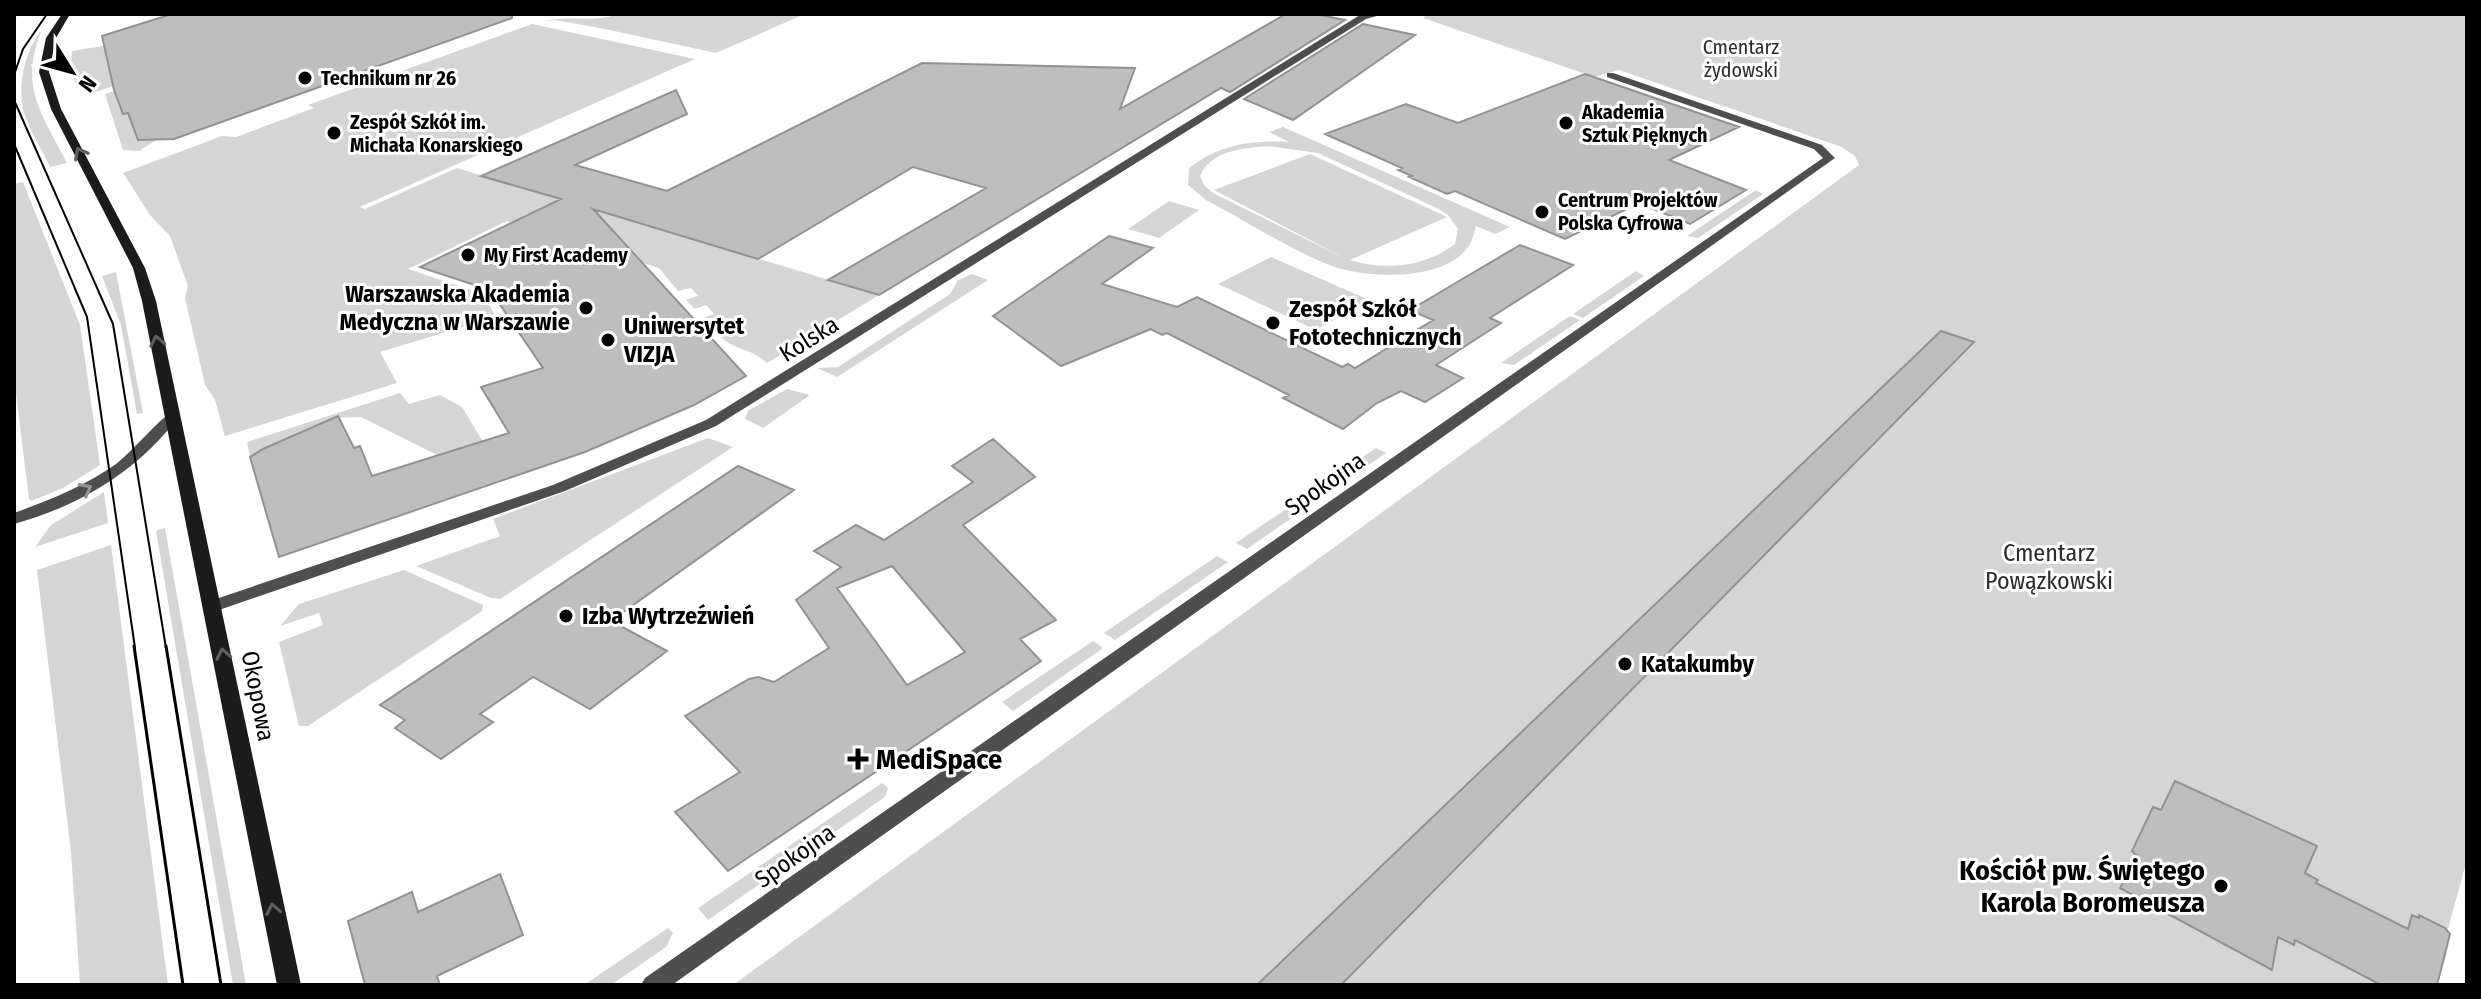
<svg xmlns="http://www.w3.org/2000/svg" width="2481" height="999" viewBox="0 0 2481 999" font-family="'Fira Sans Condensed',sans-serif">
	<rect width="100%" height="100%" fill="#fff"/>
	<!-- green -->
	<path fill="#d5d5d5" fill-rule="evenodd" d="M618,14H805L716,53L605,29L555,20L543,21C568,15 595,23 618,14Z
		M1428,14H2467V860L2447,932L2450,934L2444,950L2447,953L2437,985H733L1859,165L1855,156L1842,147L1619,70L1594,77L1423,18Z
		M532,24L695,59L360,207L365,209L457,168L879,295L767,363C750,347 737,352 721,337L733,332L725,322L712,326L703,318L714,314L706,305L695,309L686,300L698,296L691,288L678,291L659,268L507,221L408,269L483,294L496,317L380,352L397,383L225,436L215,400L205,385L185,298L188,286L170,236L150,215L123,173L222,136L236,137L314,108L308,105Z
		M42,30C18,86 42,114 67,163L50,167C42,149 28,128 23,109C18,84 25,49 42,30Z
		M109,45L104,47L113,86L93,93L76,87L71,64L72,51Z
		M114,91L123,114L130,113L138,140L158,139L139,151L123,150L105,94Z
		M1283,127L1510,227L1495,234L1476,226C1474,232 1473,239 1470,244C1448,282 1367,279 1332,266C1290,250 1246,221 1206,200L1188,185L1189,168C1219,145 1251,140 1289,142L1269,132ZM1269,146L1318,153L1439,209L1448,215L1458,229L1455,244C1425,267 1385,271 1350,260L1447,217L1310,154L1214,190L1348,260L1213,193L1204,185L1200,176C1211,150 1244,148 1269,146Z
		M23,182L80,325L100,465L63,488L32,501L29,499L14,377V184Z
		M1756,190L1763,194L1698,238L1687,236Z
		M1169,201L1199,210L1159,238L1128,229Z
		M1271,257L1369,300L1316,330L1218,284Z
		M1636,271L1644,276L1583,318L1573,314Z
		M116,272L143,413L137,414L121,325L102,276Z
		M972,274L988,280L837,377L817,368L838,367L950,294L958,280Z
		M1570,316L1580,320L1514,365L1501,363Z
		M787,389L810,395L763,428L745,419L748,411Z
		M400,393L409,404L440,395L462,407L483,442L439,456L361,417L333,418L250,457L247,442Z
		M708,438L733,447L500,599L491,598L416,566L500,536L493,519Z
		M1376,448L1386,453L1247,549L1236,543Z
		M104,492L108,523L35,547L51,525Z
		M165,528L246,985H233L156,531Z
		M111,545L168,985H80L71,852L37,570Z
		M1217,556L1228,562L1115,640L1104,633Z
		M404,570L483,605L482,611L308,726H299L279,642L323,625L319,613L280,626L299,604Z
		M1093,641L1103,648L1013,711L1002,702Z
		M882,783L888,788L885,797L708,920L698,908Z
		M668,928L673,933L666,947L611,985H584Z"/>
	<!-- building -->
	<path fill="#bebebe" stroke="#929292" stroke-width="2" fill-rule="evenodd" d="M172,14H512V18L174,139L138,140L128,113L123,114L114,90L102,36Z
		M1286,14H1315L1345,20L1230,92L1221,88L879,295L828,280L986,188L913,167L758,259L593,209L746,376L694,405L585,452L279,557L250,457L263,449L338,416L354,448L360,446L372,476L509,433L481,387L543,368L490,290L420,267L561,199L481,176L676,90L687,114L575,165L667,191L922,63L1135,68L1120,109Z
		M1363,24L1415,35L1293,120L1244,99Z
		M1585,74L1739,127L1669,160L1746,190L1690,224L1639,203L1565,239L1455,191L1447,194L1409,177L1412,176L1398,170L1402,168L1325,134L1406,104L1458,123Z
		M1109,236L1153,248L1102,284L1177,307L1197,297L1342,367L1348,364L1355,368L1433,320L1410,310L1520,245L1573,265L1490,318L1501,323L1436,365L1463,378L1425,402L1401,391L1377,403L1343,429L1283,398L1289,395L1167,333L1162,335L1151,329L1146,331L1061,366L993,316Z
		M1941,331L1974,342L1341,985H1257Z
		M993,439L1035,477L963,525L1056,620L1020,639L1041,661L728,871L675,812L740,772L685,716L749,679L758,677L774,682L829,648L796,600L841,567L814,551L856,525L884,540L912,522L973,482L952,466ZM892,566L965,652L907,685L837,588Z
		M738,466L794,490L611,621L667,651L590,709L533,677L480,714L493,722L441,759L395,728L405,720L380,705Z
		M2175,781L2317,846L2305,873L2318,880L2316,883L2408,929L2412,915L2419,918V915L2445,928L2450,934L2437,985H2381L2295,940L2294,945L2278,937L2272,970L2120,888L2138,857L2132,851L2153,807L2161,810Z
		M500,874L523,935L437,976L440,985H365L348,921L412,892L418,912Z"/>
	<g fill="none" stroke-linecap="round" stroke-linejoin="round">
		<!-- minor -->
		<path fill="#4e4e4e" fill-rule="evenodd" d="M1384,14L1366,19L716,426L565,491L219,610H207L204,606L207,602L553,485L706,420L1360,15Z
			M1607,73H1613L1822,145L1835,158L672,985H641L645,978L1823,158L1814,149L1607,77Z"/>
		<!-- tertiary -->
		<path fill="#4e4e4e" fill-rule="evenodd" d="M171,413L178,417L176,420C136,472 77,507 14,524V513C50,500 85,486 116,464C130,454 162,416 171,413Z"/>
		<!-- secondary -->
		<path fill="#1b1b1b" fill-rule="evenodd" d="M14,14H19L14,18Z
			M62,14H70L56,38L49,72L61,109L145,268L156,301L301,985H277L142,301L133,268L51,109L39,72L46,38Z"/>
		<!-- tram-far1 -->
		<path stroke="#000" stroke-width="2" d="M14,75L23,49L47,14
			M14,100L113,324L166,648
			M14,144L87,317L135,648"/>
		<!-- tram -->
		<path stroke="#000" stroke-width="3" d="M134,646L183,985
			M166,646L221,985"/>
	</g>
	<!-- one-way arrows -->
	<defs><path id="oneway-chevron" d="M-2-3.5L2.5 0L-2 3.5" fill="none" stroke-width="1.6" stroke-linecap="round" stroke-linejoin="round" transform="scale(2)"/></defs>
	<g stroke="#5f5f5f">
		<use href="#oneway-chevron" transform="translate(80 153) rotate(-118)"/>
		<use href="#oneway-chevron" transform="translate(157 341) rotate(-101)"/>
		<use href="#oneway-chevron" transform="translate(223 654) rotate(-101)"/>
		<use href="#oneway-chevron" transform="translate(273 909) rotate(-101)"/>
	</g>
	<use stroke="#959595" href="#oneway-chevron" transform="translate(86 489) rotate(-28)"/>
	<!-- markers -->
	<g fill="#000" stroke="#fff" stroke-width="3">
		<circle cx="305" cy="78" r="8"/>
		<circle cx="1566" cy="123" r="8"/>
		<circle cx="334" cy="133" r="8"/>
		<circle cx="1542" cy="212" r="8"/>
		<circle cx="468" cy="255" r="8"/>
		<circle cx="586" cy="308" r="8"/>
		<circle cx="1273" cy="323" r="8"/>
		<circle cx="608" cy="340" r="8"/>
		<circle cx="566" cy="616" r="8"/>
		<circle cx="1625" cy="664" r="8"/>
		<path d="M854 747h8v8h8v8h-8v8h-8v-8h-8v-8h8z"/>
		<circle cx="2221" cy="886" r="8"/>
	</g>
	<g text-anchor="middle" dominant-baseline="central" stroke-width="6" stroke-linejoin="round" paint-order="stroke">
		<!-- far-park labels -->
		<g font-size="20" fill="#2c2c2c" stroke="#fff">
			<text x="1741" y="47">Cmentarz<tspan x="1741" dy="23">żydowski</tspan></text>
		</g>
		<!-- far-poi labels -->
		<g font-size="20" font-weight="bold" fill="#000" stroke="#fff" text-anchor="start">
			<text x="321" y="78">Technikum nr 26</text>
			<text x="1582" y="112">Akademia<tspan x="1582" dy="23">Sztuk Pięknych</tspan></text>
			<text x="350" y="122">Zespół Szkół im.<tspan x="350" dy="23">Michała Konarskiego</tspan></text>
			<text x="1558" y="200">Centrum Projektów<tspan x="1558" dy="23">Polska Cyfrowa</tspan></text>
			<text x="484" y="255">My First Academy</text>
		</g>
		<!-- poi labels -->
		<g font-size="24" font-weight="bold" fill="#000" stroke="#fff" text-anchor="start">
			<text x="570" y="294" text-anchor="end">Warszawska Akademia<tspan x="570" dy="28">Medyczna w Warszawie</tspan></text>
			<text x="1289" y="309">Zespół Szkół<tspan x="1289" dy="28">Fototechnicznych</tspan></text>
			<text x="624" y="326">Uniwersytet<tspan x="624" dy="28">VIZJA</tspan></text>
			<text x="582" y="616">Izba Wytrzeźwień</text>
			<text x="1641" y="664">Katakumby</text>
		</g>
		<!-- street labels -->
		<g font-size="24" fill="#000" stroke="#fff">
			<text transform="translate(809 339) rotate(-32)">Kolska</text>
			<text transform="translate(1325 484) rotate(-35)">Spokojna</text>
			<text transform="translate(258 696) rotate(79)">Okopowa</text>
			<text transform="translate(795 856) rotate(-35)">Spokojna</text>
		</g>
		<!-- park labels -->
		<g font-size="24" fill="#2c2c2c" stroke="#fff">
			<text x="2049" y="553">Cmentarz<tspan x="2049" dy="28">Powązkowski</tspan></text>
		</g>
		<!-- near-poi labels -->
		<g font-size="28" font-weight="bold" fill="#000" stroke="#fff" text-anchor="start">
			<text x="876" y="759">MediSpace</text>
			<text x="2205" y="870" text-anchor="end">Kościół pw. Świętego<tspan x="2205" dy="32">Karola Boromeusza</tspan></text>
		</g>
	</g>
	<!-- border -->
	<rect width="2481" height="999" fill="none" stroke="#000000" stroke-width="32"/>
	<!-- north arrow -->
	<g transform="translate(72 72) rotate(127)" stroke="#ffffff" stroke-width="6" paint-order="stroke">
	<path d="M0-6L14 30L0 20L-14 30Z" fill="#000000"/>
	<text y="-12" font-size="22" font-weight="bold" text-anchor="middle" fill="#000000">N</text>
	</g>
</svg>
